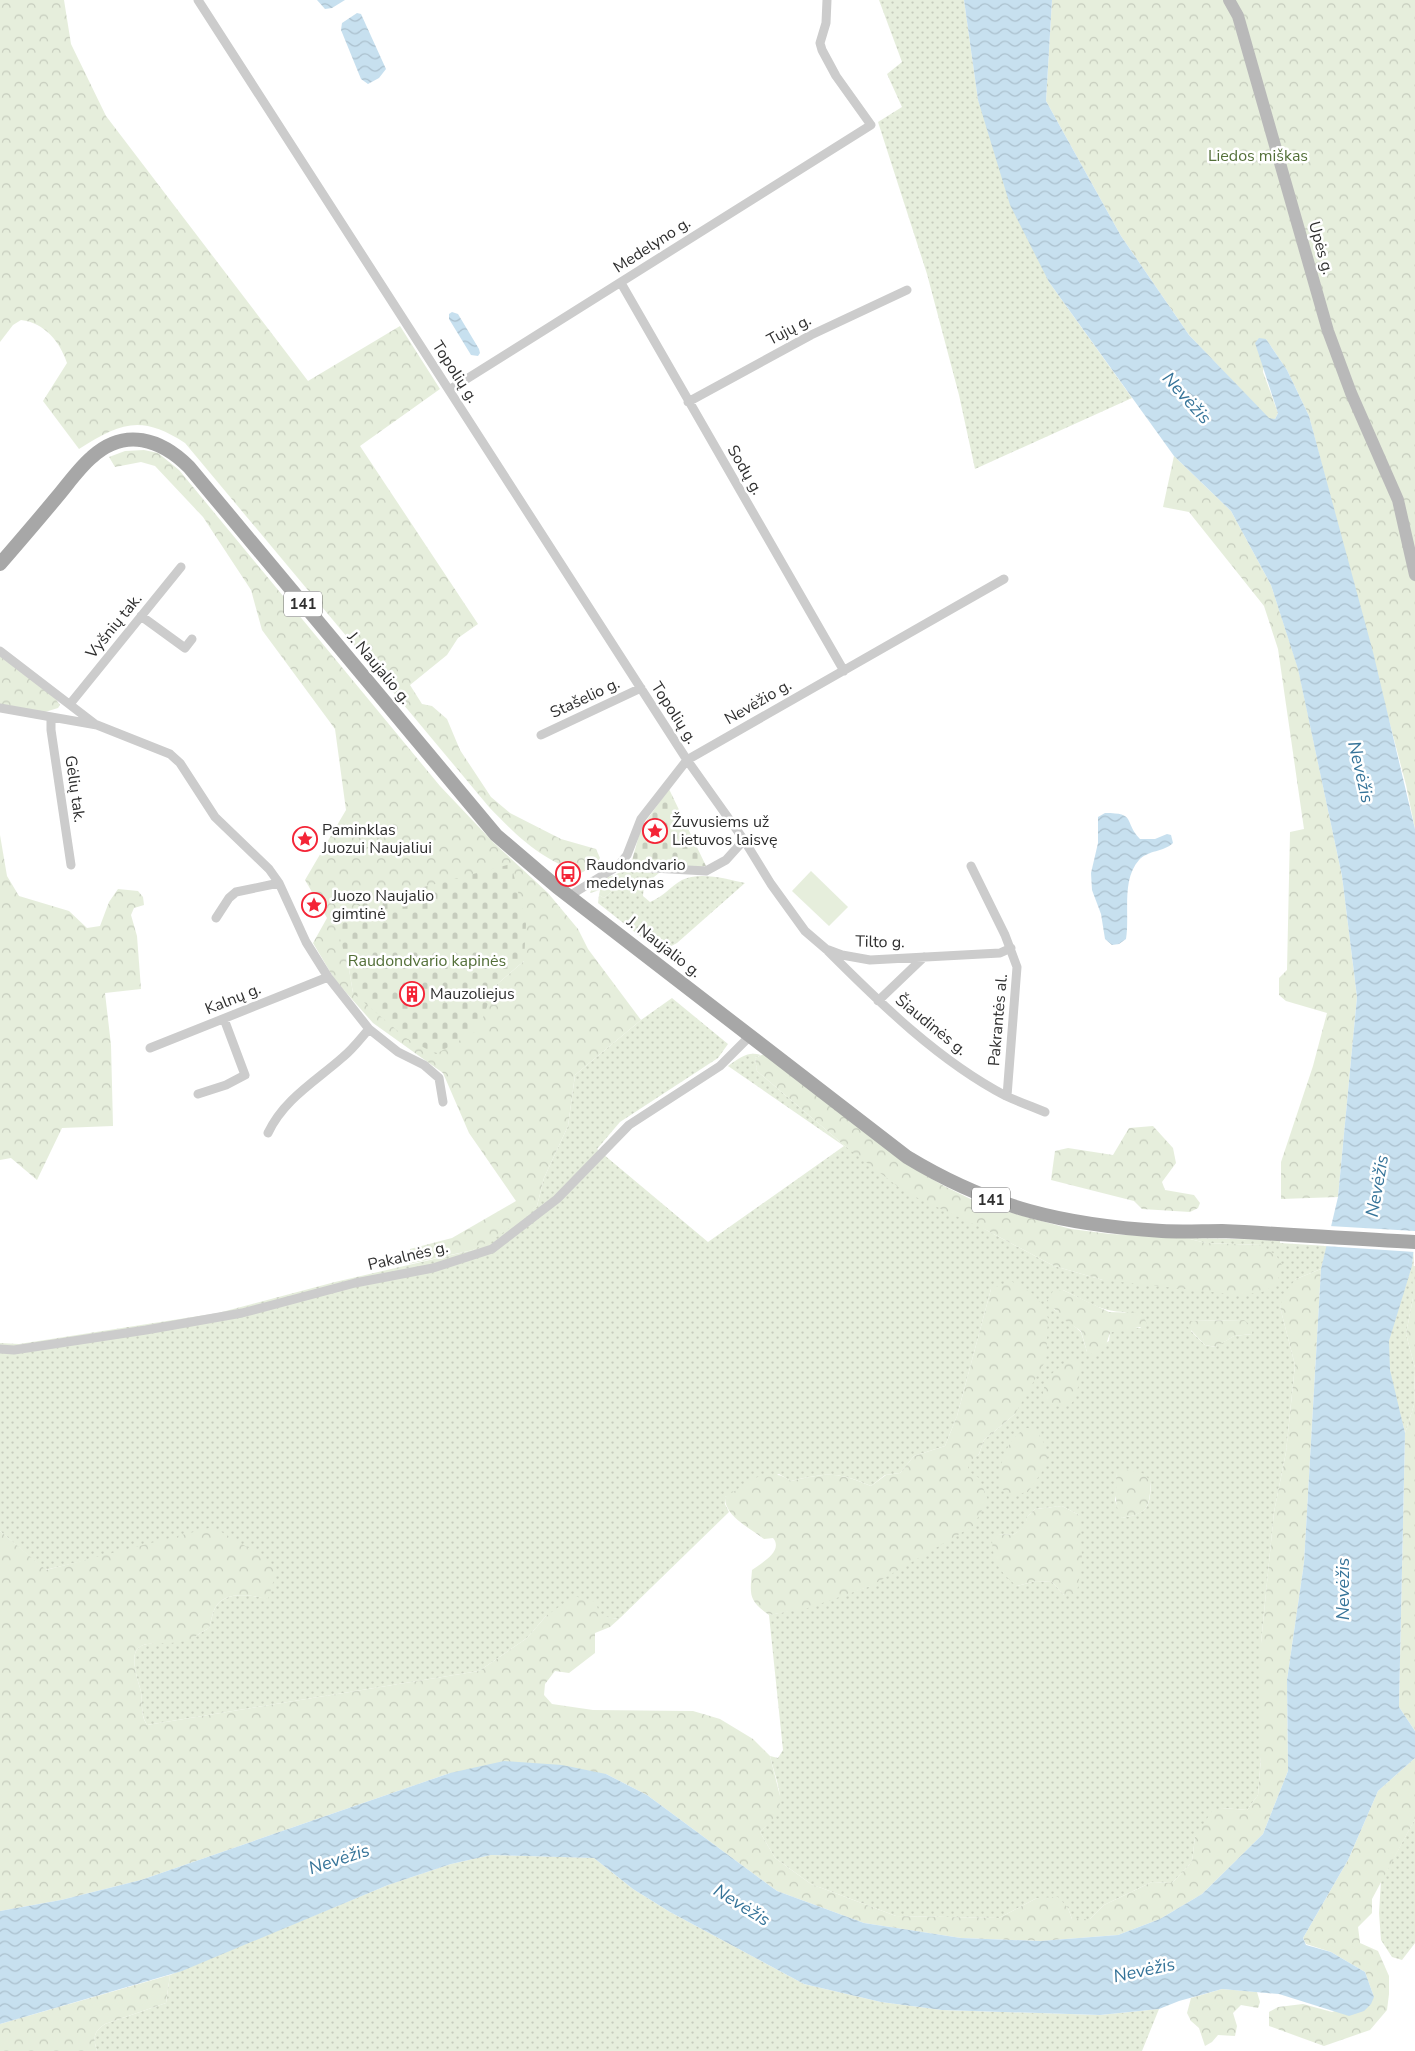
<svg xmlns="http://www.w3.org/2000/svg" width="1415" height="2051" viewBox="0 0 1415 2051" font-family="'Nunito Sans',sans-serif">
	<defs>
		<pattern id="grass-dots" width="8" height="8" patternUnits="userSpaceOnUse" patternTransform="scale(1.25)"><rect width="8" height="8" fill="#e6eedc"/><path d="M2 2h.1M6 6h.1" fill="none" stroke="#c6ccbd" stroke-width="1.8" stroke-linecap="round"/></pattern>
		<pattern id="forest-crowns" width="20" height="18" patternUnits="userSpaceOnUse" patternTransform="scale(1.25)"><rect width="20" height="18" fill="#e6eedc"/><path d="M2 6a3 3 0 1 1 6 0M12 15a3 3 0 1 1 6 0" fill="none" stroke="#c6ccbd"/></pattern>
		<pattern id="cemetery-stones" width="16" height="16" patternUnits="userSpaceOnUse" patternTransform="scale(1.25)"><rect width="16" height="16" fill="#e6eedc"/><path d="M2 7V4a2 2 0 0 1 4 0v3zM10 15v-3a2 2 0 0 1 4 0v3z" fill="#c6ccbd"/></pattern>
		<pattern id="water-waves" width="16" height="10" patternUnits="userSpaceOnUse" patternTransform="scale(1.25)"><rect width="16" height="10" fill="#c7e0ef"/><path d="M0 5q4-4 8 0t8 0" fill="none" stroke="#abc0cd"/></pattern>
	</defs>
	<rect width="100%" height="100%" fill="#fff"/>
	<!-- grass -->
	<path fill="url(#grass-dots)" fill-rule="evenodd" d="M879,0H964L978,100L1049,282L1132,398L975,469L959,395L927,274L878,122L902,107L887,74L902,62Z
		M623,871L659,873L644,885L643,896L650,902C663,897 671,886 682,880C699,871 728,879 745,883L677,943L660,952L598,903L599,895L604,898L621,884L618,878L614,875Z
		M672,998L728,1044L718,1058L620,1122L597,1149L708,1242L844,1146L728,1066C740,1058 747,1051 761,1055L755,1058L757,1071L845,1146L988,1231L1054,1266L1103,1280L1261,1245L1206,1243L1186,1238L1280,1240V1243L1327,1246L1321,1269L1296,1279L1280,1307L1295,1365L1286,1452L1274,1512L1261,1643V1757L1258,1795L1247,1810L1222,1808L1195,1837L1192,1862L1172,1883L1152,1882L1104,1905L1090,1919H1072L1068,1908L1037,1898L999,1918L896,1916L811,1884L775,1858L760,1832C790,1802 779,1793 770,1756L778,1758L783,1750L769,1615L808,1607L870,1586L968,1471V1462L979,1454L984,1440L1015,1414L991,1289L957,1416L945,1446L914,1456L900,1473L885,1475L871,1486C835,1471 828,1473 791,1481L779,1474L725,1497V1504L729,1512L619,1619L603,1617L598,1613L546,1616L527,1638L479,1671L147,1725C139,1712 144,1701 140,1688C121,1627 153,1650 189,1639C195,1637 203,1631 209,1628C211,1622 212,1614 215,1608C224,1590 252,1595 268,1599L100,1557L45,1570L0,1531V1343L19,1344L218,1313L335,1282L473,1250L537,1206L544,1178L568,1126L575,1075L641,1020ZM1063,1290C1085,1300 1101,1312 1125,1312L1141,1328H1119L1110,1333L1109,1341L1087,1352L1081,1332L1054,1309ZM1244,1320L1252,1334L1234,1336L1215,1347L1205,1345L1191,1331V1321ZM1116,1473L1151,1481C1150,1507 1149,1513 1122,1518L1115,1500L1118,1487ZM1062,1506L1079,1515L1078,1531L1064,1595L1052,1582L1036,1581L1017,1586L998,1534L1013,1535L1026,1526L1027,1517L1035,1509Z
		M1414,1251L1413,1298L1406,1334L1415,1368L1414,1405L1405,1433C1398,1404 1386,1371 1389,1341C1392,1310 1411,1283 1414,1251Z
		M1415,1819V1943L1402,1960L1392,1957L1381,1940L1379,1913L1381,1881Z
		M491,1855L594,1858L633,1889L670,1912L804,1984L881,2002L942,2010L1100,2015L1159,2009L1142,2051H97C93,2038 93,2032 105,2024L166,2003L170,1975L388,1885L451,1864Z"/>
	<!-- forest -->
	<path fill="url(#forest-crowns)" fill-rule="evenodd" d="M0,0H64L71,44L106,116L308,381L400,326L440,389L360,446L478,624L458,638L447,655L410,685L422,704L432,706L447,719L460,750L491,797L510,813L561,839L596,849L600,858L596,865L581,873C539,858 519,838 489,807L185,443C141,414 120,423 79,449L43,401L67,363C60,342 45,323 21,320L13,325L0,342Z
		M1052,0H1415V829L1406,785L1309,416L1287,370L1266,339L1263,372L1278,413L1275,419H1269L1189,335L1121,236L1046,101Z
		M144,450L158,453L179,470L440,786L494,843L548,893L578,929L588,949L641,1020L575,1075L568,1126L544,1178L537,1206L500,1235L473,1250L409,1264L410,1249L452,1238L516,1201L469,1133L443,1073L373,1023L335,980L313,943L327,918L305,880L346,810L335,729L262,630L251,590L203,517L155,466L141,462L115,467L109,457L125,451ZM524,961L495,986L353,993L349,969Z
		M1174,456L1231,511L1271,585L1298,668L1342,876L1357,997L1338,1197L1281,1199V1162L1313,1066L1327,1013L1286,1001L1279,995V978L1287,970L1290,832L1304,829L1278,649L1264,606L1189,512L1163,507Z
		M0,656L55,698L60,705L58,708L45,712L0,704Z
		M0,835L7,876L19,896L69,911L87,928L100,926L109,902L118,889L138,891L143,897L144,905L134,908L131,915L137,936L141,989L105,993L111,1045L113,1126L62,1128L37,1180L11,1158L0,1160Z
		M614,875L618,877L621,884L604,898L599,895L600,890L590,893C593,882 604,878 614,875Z
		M764,1054L903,1162L944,1186L983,1205L1071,1229L1110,1234L1186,1238L1206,1243L1261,1245L1276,1255L1282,1265L1277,1284L1262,1292L1239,1295L1103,1280L1054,1266L988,1231L905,1192L845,1146L757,1071L755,1058Z
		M1153,1126L1173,1148L1176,1163L1162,1182L1165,1190L1194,1195L1200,1203L1198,1208L1190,1212L1142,1209L1134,1201L1051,1180L1055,1151L1068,1148L1113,1155L1129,1128Z
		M1412,1266H1415V1731L1399,1707L1405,1433L1414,1405L1415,1368L1406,1334L1413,1298Z
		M1321,1269L1304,1563L1287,1680L1288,1771L1263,1834L1202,1894L1160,1919L1118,1935L1040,1941L961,1938L864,1923L777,1891L647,1795L606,1774L450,1773L141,1880L61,1900L0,1911V1531L46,1570L213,1527L252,1550L277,1570L268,1599C252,1595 224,1590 215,1608C212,1614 211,1622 209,1628C203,1631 195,1637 189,1640C153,1650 121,1627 140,1688C144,1702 139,1712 147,1725L479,1671L527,1638L546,1616L574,1596L596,1602C599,1617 605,1617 619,1619L610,1627L595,1633V1653L569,1673L555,1671L545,1684L544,1695L552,1704L593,1710L693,1711L720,1719L753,1739L770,1756L781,1800L776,1816L760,1832L775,1858L811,1884L896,1916L999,1918L1037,1898L1058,1897L1068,1908L1072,1919H1090L1104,1905L1152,1882L1172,1883L1192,1862L1195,1837L1212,1811L1222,1808L1247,1810L1258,1795L1261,1757V1643L1274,1512L1286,1452L1295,1365L1280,1307L1284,1293L1296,1279Z
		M1011,1281L1032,1293L1041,1303L1048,1318L1046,1360L1015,1414L984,1440L979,1454L968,1463V1471L979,1478L988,1500L973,1526L871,1586L808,1608L769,1615C748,1600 750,1595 752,1570C761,1563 784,1551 773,1538L764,1539C750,1528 724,1516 725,1497C749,1484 764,1463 791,1481C829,1473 834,1471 871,1486L886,1475L900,1473L914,1456L945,1446L957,1416L991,1289Z
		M1063,1290L1109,1312L1142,1313L1147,1324C1136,1331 1122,1327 1110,1333L1104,1350L1095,1355L1087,1352L1081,1331L1066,1321L1047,1301L1053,1291Z
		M1244,1320L1253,1327L1252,1334L1234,1336L1216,1347L1205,1345L1186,1325L1190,1321Z
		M1075,1360L1080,1366C1078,1392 1078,1420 1043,1400C1042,1379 1055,1367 1075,1360Z
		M1026,1428L1036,1429L1045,1445L1048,1463L1028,1492L1012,1495L1000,1488C998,1464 1006,1440 1026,1428Z
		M1124,1469L1142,1473L1151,1481C1149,1507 1150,1513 1122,1518C1112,1503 1118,1490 1116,1473Z
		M1062,1506L1079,1515L1082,1559L1077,1593L1064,1595L1052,1582L1036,1581L1017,1586C1000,1572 993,1563 992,1540L998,1534L1013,1535L1025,1526L1027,1517L1035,1509Z
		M1415,1758V1819L1372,1899V1913L1358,1927L1360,1943L1378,1951L1389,1976V1994L1387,2010L1370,2030L1324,2046L1269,2026V2012L1278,2007L1303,2004L1332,2012L1374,1997L1365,1972L1331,1952L1306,1944L1303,1938L1348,1860L1378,1791Z
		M170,1975L166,2003L105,2024C93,2032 93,2038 97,2051H0V2024Z
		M1222,1989L1257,1992L1260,2002L1258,2008L1241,2005L1233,2013L1237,2026L1235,2036L1218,2035L1212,2042L1205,2046L1199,2028L1191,2021L1187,2013L1191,1998Z"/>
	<!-- cemetery -->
	<path fill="url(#cemetery-stones)" d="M669,789L706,866L697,868L631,864L641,828Z
		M511,864L526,924L524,961L495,986L478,1030L436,1054L406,1038L353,993L349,969L334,919L367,902Z"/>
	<!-- pitch -->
	<path fill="#e6eedc" d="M811,871L848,907L829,926L792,891Z"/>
	<!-- water -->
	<path fill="url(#water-waves)" d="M317,0H345L332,8L325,9Z
		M964,0H1052L1046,101L1121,236L1189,335L1269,418L1275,419L1278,413L1255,343L1259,338L1266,339L1287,370L1309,416L1373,652L1415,829V1234L1412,1266L1389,1341L1390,1370L1405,1433L1399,1707L1415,1731V1758L1378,1791L1348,1860L1303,1938L1306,1945L1331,1952L1365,1972L1374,1997L1371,2004L1364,2011L1349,2016L1279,1994L1222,1989L1179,2001L1159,2009L1100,2015L942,2010L881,2002L804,1984L670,1912L633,1889L594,1858L491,1855L451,1864L388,1885L182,1971L0,2024V1911L61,1900L141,1880L450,1773L504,1761L562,1765L606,1774L647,1795L777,1891L864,1923L961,1938L1040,1941L1118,1935L1160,1919L1202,1894L1263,1834L1288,1771L1287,1680L1304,1563L1321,1269L1338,1197L1357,997L1342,876L1298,669L1271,585L1231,511L1174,456L1049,282L1010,205L978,100Z
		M357,13L361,14L386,69L379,78L368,84L361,79L341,30L342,23Z
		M452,312L458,314L479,349L480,353L478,356L471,355L449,319V314Z
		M1105,813C1137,813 1123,821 1140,839H1155L1167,834L1171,835L1173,843C1164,852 1148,850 1139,860C1121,880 1130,915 1126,939L1119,944L1112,945L1105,939L1101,914L1092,890L1091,873L1098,843V817Z"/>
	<!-- pier -->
	<path fill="#fff" d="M1329,1226L1415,1231V1252L1324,1246Z"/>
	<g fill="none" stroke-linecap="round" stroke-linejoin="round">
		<!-- minor -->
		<path stroke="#ccc" stroke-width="9" d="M198,0L687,760L744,840L771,884L805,931L826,949L842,955L870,960L1000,953L1011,948
			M621,283L844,671
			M449,390L871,125L836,76L822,50L820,43L826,23L827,0
			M688,402L811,335L907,290
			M141,616L185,648L192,639
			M0,651L95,724
			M70,704L181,567
			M0,708L97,725L170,754L180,763L215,817L269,869L279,883L306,942L328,977L369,1029L398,1052L424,1065L439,1078L443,1102
			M51,717V730L71,865
			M541,735L641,688
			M618,866L706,871L726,860L744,840
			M971,866L1005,935L1017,967L1007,1096
			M569,896L618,866L627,855L641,819L687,760L1004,579
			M216,918L229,898L236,892L279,883
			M828,951C881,1004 939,1061 1006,1096C1019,1102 1033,1107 1045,1112
			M878,1001L924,957
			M150,1048L328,977
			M198,1094L226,1085L245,1075L224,1019
			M268,1133C284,1099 316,1081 343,1057C353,1049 361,1038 369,1029
			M0,1349L14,1350L146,1330L242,1313L355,1283L433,1268L492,1249L557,1199L629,1125L720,1066L750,1036"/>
		<!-- secondary -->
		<path stroke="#b9b9b9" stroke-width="12" d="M1229,0L1238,16L1328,331L1351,393L1398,500L1415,575"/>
		<!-- primary -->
		<path stroke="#a7a7a7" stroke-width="14" d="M0,564C19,542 38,520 57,497C68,484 79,468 92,457C125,427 161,439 189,467L496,835L557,887L907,1157C991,1208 1064,1225 1162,1231C1182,1232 1202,1231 1222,1231C1287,1234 1351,1239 1415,1242"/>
	</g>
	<!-- icons -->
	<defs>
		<symbol id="sight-ring" viewBox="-11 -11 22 22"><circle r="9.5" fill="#fff" stroke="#f42436" stroke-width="1.5"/><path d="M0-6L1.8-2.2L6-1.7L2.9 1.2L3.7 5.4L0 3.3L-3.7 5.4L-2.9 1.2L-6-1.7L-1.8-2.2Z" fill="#f42436"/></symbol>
		<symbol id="bus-ring" viewBox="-11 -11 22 22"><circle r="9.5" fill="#fff" stroke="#f42436" stroke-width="1.5"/><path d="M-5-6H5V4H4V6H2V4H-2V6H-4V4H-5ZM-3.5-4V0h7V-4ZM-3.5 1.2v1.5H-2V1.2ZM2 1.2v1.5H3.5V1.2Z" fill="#f42436"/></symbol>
		<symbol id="building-ring" viewBox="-11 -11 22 22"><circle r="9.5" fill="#fff" stroke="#f42436" stroke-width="1.5"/><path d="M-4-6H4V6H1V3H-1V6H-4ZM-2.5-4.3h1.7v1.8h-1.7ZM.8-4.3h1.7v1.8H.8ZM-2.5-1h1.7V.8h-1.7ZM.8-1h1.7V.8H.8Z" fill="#f42436"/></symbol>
	</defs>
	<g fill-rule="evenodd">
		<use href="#sight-ring" x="641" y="817" width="28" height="28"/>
		<use href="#sight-ring" x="291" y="825" width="28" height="28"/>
		<use href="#bus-ring" x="554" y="860" width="28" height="28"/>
		<use href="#sight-ring" x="300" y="891" width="28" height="28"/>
		<use href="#building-ring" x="398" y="980" width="28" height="28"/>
	</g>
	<g text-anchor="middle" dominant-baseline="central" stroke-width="5" stroke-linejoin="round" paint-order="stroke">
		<!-- shield labels -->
		<g fill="#fff" stroke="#6d6d6d" stroke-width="1">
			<rect x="284" y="591.5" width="38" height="25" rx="4"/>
			<rect x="972" y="1187.5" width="38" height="25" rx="4"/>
		</g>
		<g font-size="15" font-weight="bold" fill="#2f2f2f">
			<text x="303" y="604">141</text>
			<text x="991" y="1200">141</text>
		</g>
		<!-- park labels -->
		<g font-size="16" fill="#536f38" stroke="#fff">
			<text x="1258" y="156">Liedos miškas</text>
			<text x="427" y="961">Raudondvario kapinės</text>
		</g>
		<!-- street labels -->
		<g font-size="16" fill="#2f2f2f" stroke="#fff">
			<text transform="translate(652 245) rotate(-33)">Medelyno g.</text>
			<text transform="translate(1321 248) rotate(74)">Upės g.</text>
			<text transform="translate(789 330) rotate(-28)">Tujų g.</text>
			<text transform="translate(455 372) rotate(57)">Topolių g.</text>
			<text transform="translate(745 470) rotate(60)">Sodų g.</text>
			<text transform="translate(114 626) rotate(-51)">Vyšnių tak.</text>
			<text transform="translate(379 668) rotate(50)">J. Naujalio g.</text>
			<text transform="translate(585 698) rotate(-25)">Stašelio g.</text>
			<text transform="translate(758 702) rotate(-30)">Nevėžio g.</text>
			<text transform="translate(674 713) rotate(57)">Topolių g.</text>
			<text transform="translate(75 789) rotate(82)">Gėlių tak.</text>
			<text transform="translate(880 942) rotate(1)">Tilto g.</text>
			<text transform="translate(664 947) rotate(38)">J. Naujalio g.</text>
			<text transform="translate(233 999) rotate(-22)">Kalnų g.</text>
			<text transform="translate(998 1020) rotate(-85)">Pakrantės al.</text>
			<text transform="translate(931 1025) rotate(39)">Šiaudinės g.</text>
			<text transform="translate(408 1256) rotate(-13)">Pakalnės g.</text>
		</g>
		<!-- poi labels -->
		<g font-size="16" fill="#2f2f2f" stroke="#fff" text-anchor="start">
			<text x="672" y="822">Žuvusiems už<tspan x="672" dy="18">Lietuvos laisvę</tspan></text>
			<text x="322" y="830">Paminklas<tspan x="322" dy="18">Juozui Naujaliui</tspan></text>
			<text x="586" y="865">Raudondvario<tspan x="586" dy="18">medelynas</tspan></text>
			<text x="332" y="896">Juozo Naujalio<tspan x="332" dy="18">gimtinė</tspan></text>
			<text x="430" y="994">Mauzoliejus</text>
		</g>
		<!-- water labels -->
		<g font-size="18" font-style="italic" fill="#367499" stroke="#fff">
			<text transform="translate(1187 398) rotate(48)">Nevėžis</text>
			<text transform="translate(1361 772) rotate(77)">Nevėžis</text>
			<text transform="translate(1377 1186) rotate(-80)">Nevėžis</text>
			<text transform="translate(1343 1589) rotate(-90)">Nevėžis</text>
			<text transform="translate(339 1859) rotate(-18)">Nevėžis</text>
			<text transform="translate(742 1905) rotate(32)">Nevėžis</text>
			<text transform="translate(1144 1970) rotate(-12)">Nevėžis</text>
		</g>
	</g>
</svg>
